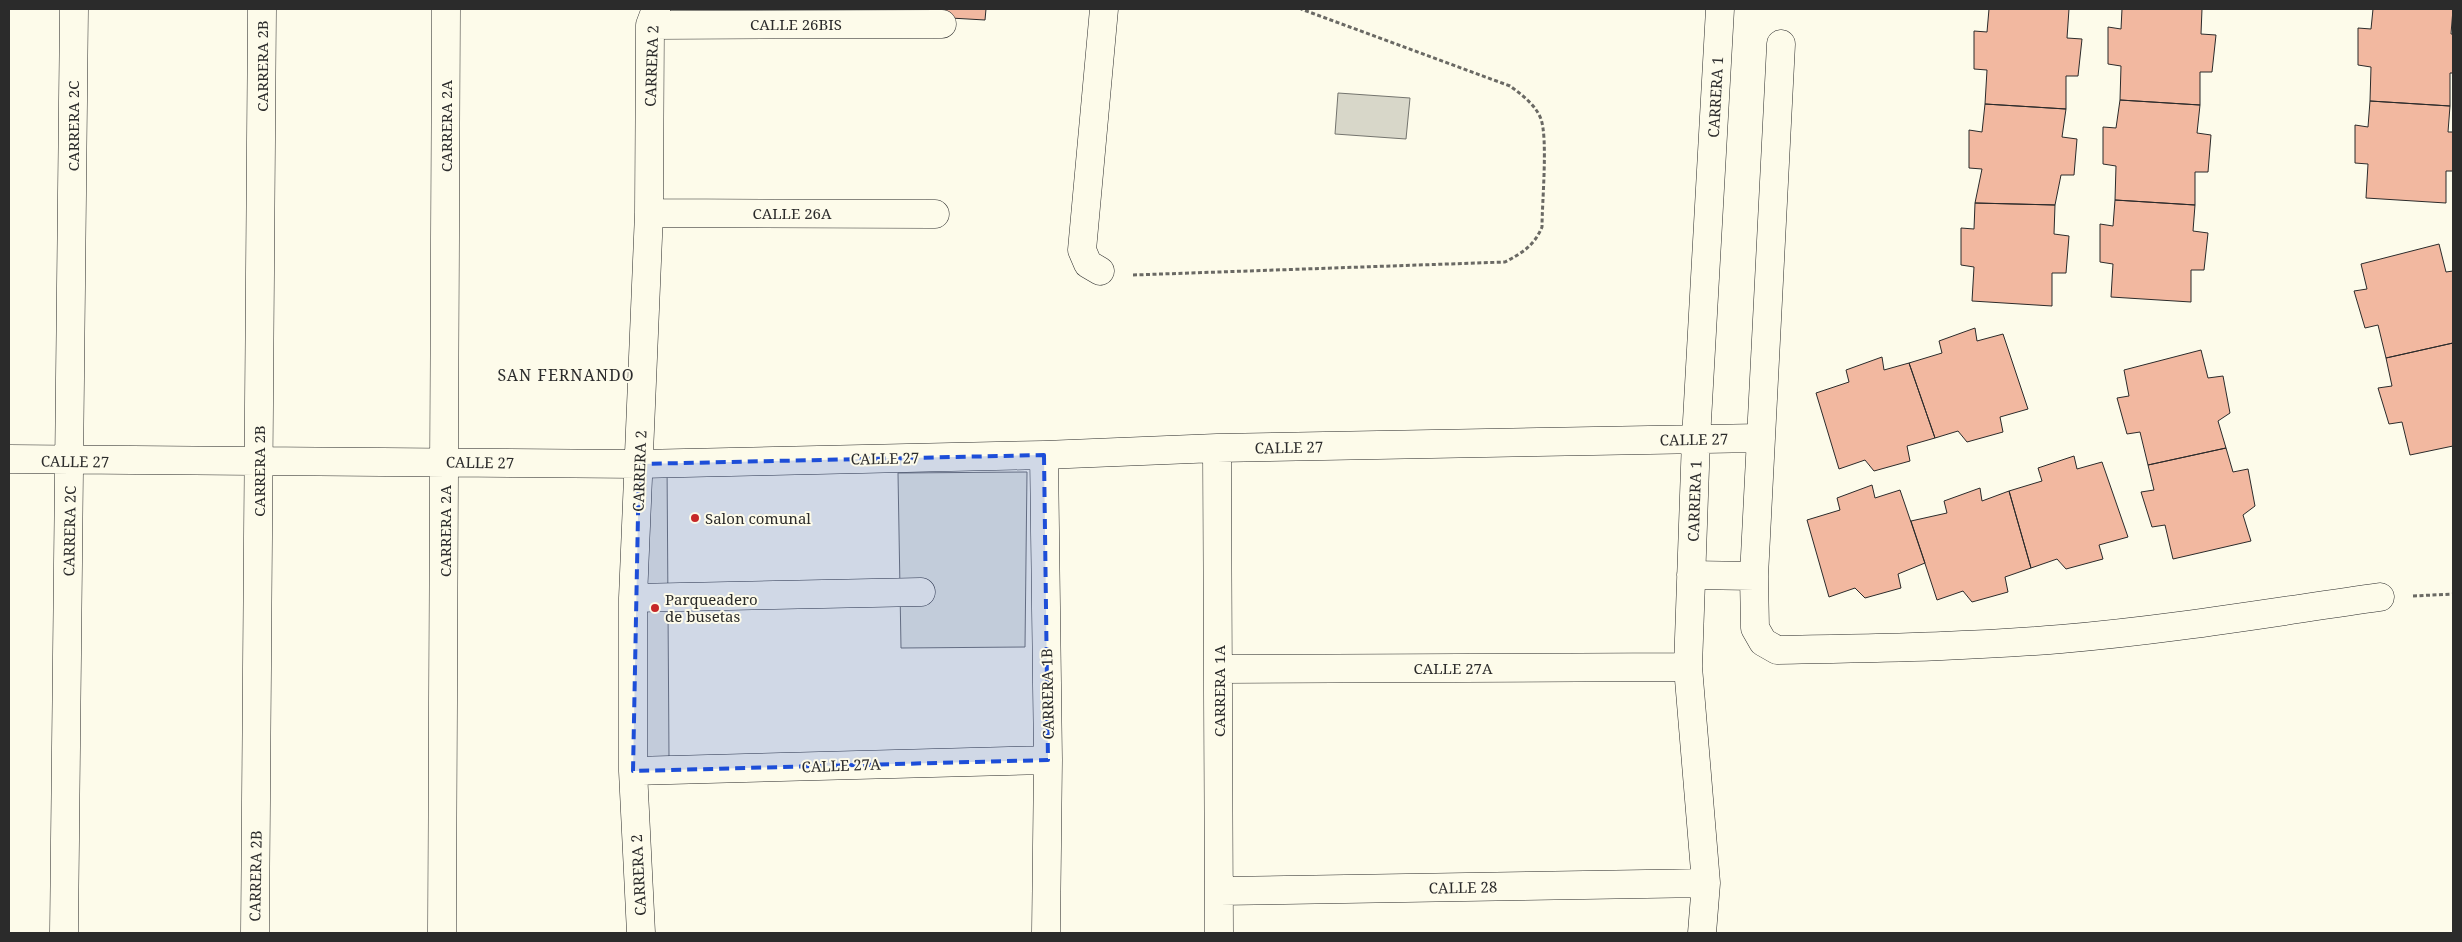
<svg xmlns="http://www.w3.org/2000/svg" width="2462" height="942" viewBox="0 0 2462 942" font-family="'Noto Serif',serif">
	<rect width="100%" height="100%" fill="#fdfbea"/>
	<!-- green -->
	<path fill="#ecebdb" stroke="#74746e" d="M1027,472L1025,647L901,648L898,473Z"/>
	<!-- parking -->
	<path fill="#eceadb" stroke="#74746e" d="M642,460H667L669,757H640Z"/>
	<!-- water -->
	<path fill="#d8d7c9" stroke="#74746e" d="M1338,93L1410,98L1406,139L1335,134Z"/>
	<!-- building -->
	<path fill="#f2b8a0" stroke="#2b2b2b" d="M795,9H986L985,20Z
		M1989,9H2069L2067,38L2082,39L2078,76H2066V109L1985,104L1987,70L1974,69V31L1987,32Z
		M2122,9H2202L2201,34L2216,35L2212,72H2200V105L2120,100L2121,66L2108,64V27L2121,29Z
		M2373,9H2453L2451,34H2453V73H2450V106L2370,101L2371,67L2358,65V28L2371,29Z
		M2120,100L2200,105L2197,133L2211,135L2208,172H2195V205L2115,200L2116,166L2103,164V127L2116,128Z
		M2370,101L2450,106L2448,132H2453V171H2446V203L2366,198L2368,164L2355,163V125L2368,127Z
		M1985,104L2066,109L2062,137L2077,139L2074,175H2061L2055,205L1975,203L1982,169L1969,168V130L1982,132Z
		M2115,200L2195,205L2193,231L2208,233L2204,270H2191V302L2111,297L2113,264L2100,262V224L2113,226Z
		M1975,203L2055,205L2054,234L2069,236L2066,273H2052V306L1972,301L1974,267L1961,265V228L1974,229Z
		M2439,244L2446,272L2453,271V343L2386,358L2378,325L2365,328L2354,291L2367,289L2361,264Z
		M1975,328L1977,341L2003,334L2028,409L2000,417L2003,432L1967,442L1958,431L1935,438L1909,363L1942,353L1939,341Z
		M2453,343V446L2410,455L2402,422L2389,424L2378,388L2392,386L2386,358Z
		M2201,350L2208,378L2223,376L2230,413L2218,421L2226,448L2148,465L2140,432L2127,434L2117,398L2129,396L2124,370Z
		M1882,357L1884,370L1909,363L1935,438L1907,446L1910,461L1874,471L1865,460L1839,469L1816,393L1849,382L1846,370Z
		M2226,448L2233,472L2248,469L2255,506L2243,515L2251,541L2173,559L2165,525L2152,527L2141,492L2154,490L2148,465Z
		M2074,456L2077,469L2102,462L2128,537L2099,545L2103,559L2066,569L2057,559L2031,568L2009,491L2042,481L2038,468Z
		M1872,485L1875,498L1900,490L1925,563L1898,574L1901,588L1865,598L1855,588L1829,597L1807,520L1840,510L1837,498Z
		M1980,488L1982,501L2009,491L2031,568L2005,577L2008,592L1972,602L1963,591L1937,600L1911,521L1947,513L1944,501Z"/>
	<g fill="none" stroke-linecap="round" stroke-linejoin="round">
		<defs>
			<path id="minor" d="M650,25L942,24
				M1781,44L1754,576L1755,628L1763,642L1777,650C1872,648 1966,647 2061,639C2168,630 2274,612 2380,597
				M649,213L935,214
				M1100,271L1088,264L1082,250L1104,9
				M1217,448L1219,933
				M1044,455L1048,760L1046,933
				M9,459L639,464L1044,455L1217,448L1760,438
				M1691,575L1754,576
				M633,598L921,592
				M1219,669L1688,667
				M633,771L1048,760
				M1220,891L1706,883
				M64,933L74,9
				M255,933L262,9
				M442,933L446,9
				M641,933L633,771V598L649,213L650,25L656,9
				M1702,933L1706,883L1688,667L1696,439L1720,9"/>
		</defs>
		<!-- minor casing -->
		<use href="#minor" stroke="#2b2b2b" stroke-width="29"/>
		<!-- path -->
		<path stroke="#6a6964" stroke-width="3" stroke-dasharray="4 2.5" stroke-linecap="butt" d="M1133,275L1505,262C1522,253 1534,246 1542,227C1542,202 1548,140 1541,119C1535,104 1522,95 1510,86L1301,9
			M2413,596L2453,594"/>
		<!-- minor -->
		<use href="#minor" stroke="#fdfbea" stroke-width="28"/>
	</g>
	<!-- marked area -->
	<path fill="#1d4ed8" fill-opacity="0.2" stroke="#1d4ed8" stroke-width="4" stroke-dasharray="10 6" stroke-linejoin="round" d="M1044,455L1048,760L633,771L639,464Z"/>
	<!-- markers -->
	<g fill="#c62828" stroke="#fdfbea" stroke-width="2">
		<circle cx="695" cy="518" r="5"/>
		<circle cx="655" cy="608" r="5"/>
	</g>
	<g text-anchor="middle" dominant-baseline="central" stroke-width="4" stroke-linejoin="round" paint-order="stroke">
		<!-- street labels -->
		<g font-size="15" fill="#2b2b2b" stroke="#fdfbea">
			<text x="796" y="24">CALLE 26BIS</text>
			<text transform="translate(262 66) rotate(-90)">CARRERA 2B</text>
			<text transform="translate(651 66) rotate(-88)">CARRERA 2</text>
			<text transform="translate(1715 97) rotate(-87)">CARRERA 1</text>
			<text transform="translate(73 126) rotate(-90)">CARRERA 2C</text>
			<text transform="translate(446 126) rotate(-90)">CARRERA 2A</text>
			<text x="792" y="213">CALLE 26A</text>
			<text transform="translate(1694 439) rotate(-1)">CALLE 27</text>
			<text transform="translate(1289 447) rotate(-1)">CALLE 27</text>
			<text transform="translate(885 458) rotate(-1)">CALLE 27</text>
			<text transform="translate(75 461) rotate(1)">CALLE 27</text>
			<text transform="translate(480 462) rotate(1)">CALLE 27</text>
			<text transform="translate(259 471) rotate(-90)">CARRERA 2B</text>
			<text transform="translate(639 471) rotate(-88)">CARRERA 2</text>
			<text transform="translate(1694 501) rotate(-88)">CARRERA 1</text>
			<text transform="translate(69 531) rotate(-89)">CARRERA 2C</text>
			<text transform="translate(445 531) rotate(-90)">CARRERA 2A</text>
			<text x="1453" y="668">CALLE 27A</text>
			<text transform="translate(1219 691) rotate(-90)">CARRERA 1A</text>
			<text transform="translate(1047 694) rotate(-91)">CARRERA 1B</text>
			<text transform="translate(841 765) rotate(-2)">CALLE 27A</text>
			<text transform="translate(638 875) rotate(-93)">CARRERA 2</text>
			<text transform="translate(255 876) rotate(-89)">CARRERA 2B</text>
			<text transform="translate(1463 887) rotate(-1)">CALLE 28</text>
		</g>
		<!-- poi labels -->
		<g font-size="15" fill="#2b2b2b" stroke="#fdfbea" text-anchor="start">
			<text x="705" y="518">Salon comunal</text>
			<text x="665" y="599">Parqueadero<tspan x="665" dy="17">de busetas</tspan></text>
		</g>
		<!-- neighbourhood labels -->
		<g font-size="16" letter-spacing="1" fill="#2b2b2b" stroke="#fdfbea">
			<text x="566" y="375">SAN FERNANDO</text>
		</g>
	</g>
	<!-- border -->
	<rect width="2462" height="942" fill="none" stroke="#2b2b2b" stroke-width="20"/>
</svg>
